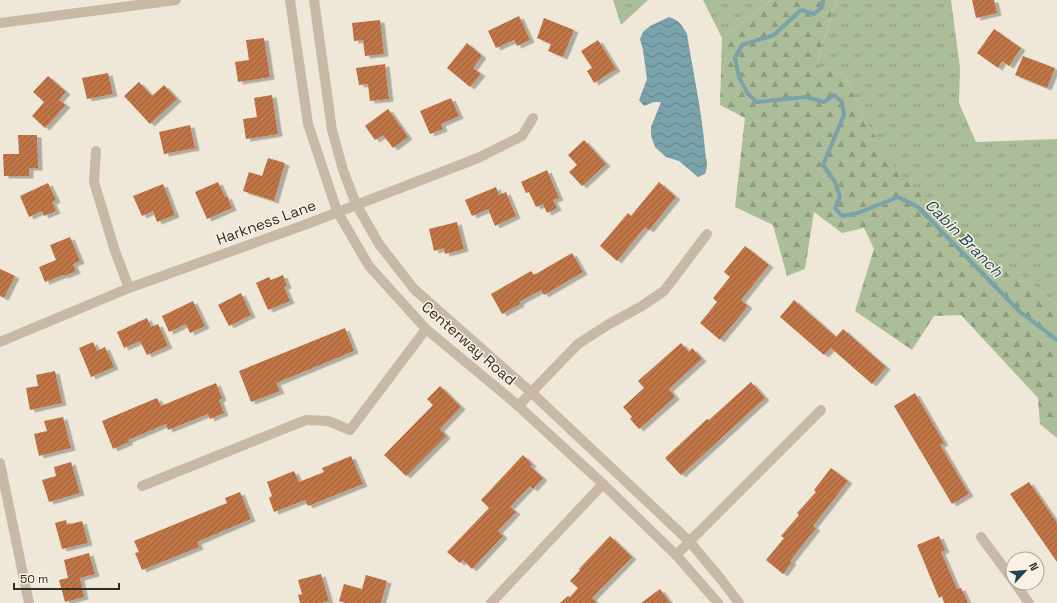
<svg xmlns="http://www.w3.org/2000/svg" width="1057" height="603" viewBox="0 0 1057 603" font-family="'Space Grotesk',sans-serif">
	<defs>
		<pattern id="grass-tufts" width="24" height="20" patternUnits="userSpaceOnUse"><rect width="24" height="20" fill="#acbd99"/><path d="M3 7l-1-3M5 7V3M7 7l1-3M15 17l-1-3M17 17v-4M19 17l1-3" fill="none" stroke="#8d9a7d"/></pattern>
		<pattern id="forest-firs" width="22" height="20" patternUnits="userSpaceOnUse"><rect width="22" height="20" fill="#acbd99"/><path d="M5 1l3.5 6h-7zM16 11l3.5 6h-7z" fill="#8d9a7d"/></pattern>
		<pattern id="water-waves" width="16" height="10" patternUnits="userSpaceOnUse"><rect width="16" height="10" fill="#79a2ab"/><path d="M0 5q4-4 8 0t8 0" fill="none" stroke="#64848b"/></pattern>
		<pattern id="building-hatch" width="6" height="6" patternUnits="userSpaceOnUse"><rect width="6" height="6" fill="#c07446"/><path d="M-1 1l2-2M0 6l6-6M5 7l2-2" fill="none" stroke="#9d5f3a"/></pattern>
		<filter id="shadow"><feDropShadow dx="4.5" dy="2.5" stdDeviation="0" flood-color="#0004"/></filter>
	</defs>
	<rect width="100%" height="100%" fill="#efe8d8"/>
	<!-- grass -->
	<path fill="url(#grass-tufts)" d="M613,0H648L621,25Z
		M703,0H771L722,38Z
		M836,0H951L960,68L959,103L976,142L1057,139V305L901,177L862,116L846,76L817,65Z"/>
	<!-- forest -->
	<path fill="url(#forest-firs)" d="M771,0H836L817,65L846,76L862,116L902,177L1057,305V438L1040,424L1038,398L961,315L934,316L912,350L855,311L874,249L864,228L842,233L814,212L805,269L787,276L773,225L735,207L745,118L720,105L722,38Z"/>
	<!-- water -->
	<path fill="url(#water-waves)" d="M669,17C679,20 682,25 687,34C693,73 702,111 705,150C706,161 709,164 705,174L698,177L679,161L666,157L655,147L651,136V127L661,102H654L644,106L639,100L647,79L643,50L640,39L643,32L650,26Z"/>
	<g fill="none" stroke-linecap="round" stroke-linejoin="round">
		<!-- stream -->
		<path stroke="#79a2ab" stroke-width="4" d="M823,0L822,7L814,14L801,10L774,35L742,45L735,58L739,77L748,94L757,102L806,97L824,102L834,95L842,102L844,115L823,165L835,182L840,197L835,208L842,216L858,213L898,197L918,207L1019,311L1057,340"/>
	</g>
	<!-- building -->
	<path fill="url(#building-hatch)" filter="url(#shadow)" d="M972,0H994L997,13L976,18Z
		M519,16L530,40L517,46L514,40L496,48L488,31Z
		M544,18L574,30L563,57L548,51L551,44L537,38Z
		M380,20L384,54L365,56L363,40L354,41L352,23Z
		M994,29L1021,48L1009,66L1002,61L998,68L977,53Z
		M264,38L270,77L238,82L235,62L249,60L246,40Z
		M598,40L616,69L594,83L587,71L592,68L581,51Z
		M467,43L482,56L473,68L481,74L470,87L447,68Z
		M1023,56L1055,68L1047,88L1015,75Z
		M385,64L389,99L370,101L368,84L359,85L356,68Z
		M108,73L113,94L87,99L82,78Z
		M48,76L66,92L59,100L66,105L45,128L32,116L44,102L33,92Z
		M139,82L152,96L164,85L177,99L150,124L124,96Z
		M272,95L278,134L246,139L243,119L257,117L254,98Z
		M451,98L459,116L441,124L443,129L430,134L420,111Z
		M388,109L408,137L393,148L383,135L375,140L365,126Z
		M190,125L195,148L164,154L159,132Z
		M18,135H37L38,168H29V176H4L3,154H19Z
		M584,140L606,164L582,186L569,172L577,165L568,155Z
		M268,158L285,163L274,201L243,191L249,172L262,176Z
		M547,170L559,198L553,200L557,208L547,213L543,204L536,207L529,192L526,193L521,182Z
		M218,182L225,197L227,196L232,208L207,219L195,192Z
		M659,182L676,197L649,230L645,227L617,261L600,246L628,213L631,216Z
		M48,183L56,200L52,202L56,211L44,216L42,211L29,217L20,196Z
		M163,184L175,215L157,222L153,211L142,216L133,196Z
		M496,187L499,195L506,192L516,216L495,226L488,209L472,216L465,200Z
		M457,222L464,249L445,254L444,248L434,251L429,229Z
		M70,237L80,261L73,264L76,271L64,276L63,275L45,282L39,267L56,260L50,245Z
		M745,246L769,265L741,300L748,306L720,340L700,323L717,302L713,298L730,277L724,272Z
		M572,253L583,272L544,295L541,290L519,302L520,304L502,314L491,294L531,271L534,275Z
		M0,269L15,276L4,298L0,296Z
		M283,275L287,286L284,287L290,301L268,310L256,283L269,277L271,280Z
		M241,293L251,315L229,326L218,305Z
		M794,300L836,337L843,329L886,367L872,384L831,348L824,355L780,317Z
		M193,301L205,326L190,333L186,324L169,332L162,316Z
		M147,318L151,327L158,324L168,346L147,355L140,341L124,348L117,332Z
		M345,328L354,351L276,383L280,391L251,402L239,371Z
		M93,342L97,351L105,347L114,367L91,377L79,348Z
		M681,343L689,352L692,348L702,359L669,389L675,397L639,429L630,419L632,417L623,407L644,388L638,381Z
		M55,371L62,403L30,410L26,388L38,386L36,375Z
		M751,382L765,398L681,475L665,458L707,419L709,420Z
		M216,383L222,398L219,400L224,413L210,419L208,414L168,430L166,424L128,440L129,442L113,449L102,421L157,398L161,406Z
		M440,386L461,407L440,429L446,436L406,476L384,455L433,405L427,399Z
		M915,393L944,443L940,445L969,494L952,504L894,406Z
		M63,417L71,448L39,456L34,434L47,431L44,421Z
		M523,455L532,464L530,466L543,478L533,489L530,486L510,507L516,512L498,531L503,536L472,569L463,560L460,563L447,552L489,508L481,500Z
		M351,456L363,484L308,506L305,500L274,512L269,498L272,496L267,482L294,471L299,482L324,472L322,468Z
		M71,462L80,493L49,502L42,480L56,476L54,467Z
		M831,468L848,481L813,526L816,528L790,561L792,562L783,574L766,560L784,538L781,536L799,515L797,513L816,492L814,490Z
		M1029,482L1057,523V562L1010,494Z
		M240,492L251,519L197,542L199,547L142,570L135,553L139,552L134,541L227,503L225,498Z
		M66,520L67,525L82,521L88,543L62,549L55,523Z
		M610,536L632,557L592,598L597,603H560L568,596L570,597L578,588L570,581L580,570L579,569Z
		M939,536L945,550L941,552L957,589L961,588L968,603H944L942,596L939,598L917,545Z
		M89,553L95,574L80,578L84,597L65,602L59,580L68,578L64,560Z
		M321,574L329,601L321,603H300L298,595L302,594L298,580Z
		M366,575L387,581L381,603H345L339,601L344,584L362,589Z
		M660,589L670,603H641Z"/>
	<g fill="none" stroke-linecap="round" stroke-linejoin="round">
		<!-- minor -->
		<path stroke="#c7b9a5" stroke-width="10" d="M96,151L94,182L115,251L129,288
			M0,342L129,288L307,224L478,158L522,136L533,118
			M518,406L578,344L609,324L642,306L664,291L707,234
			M0,463L29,603
			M142,486L306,420L328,421L350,430L426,329
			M981,537L1013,580
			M676,555L821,410
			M1015,583L1029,603
			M491,603L603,484"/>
		<!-- tertiary -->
		<path stroke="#c7b9a5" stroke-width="10" d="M290,0L308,124L337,211L369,266L426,329L514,402L603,484L677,556L718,603
			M314,0L332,130L343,170L356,204L379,244L414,289L532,393L689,541L720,578L739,603
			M0,23L176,0"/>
	</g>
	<g text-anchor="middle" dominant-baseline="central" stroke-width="3" stroke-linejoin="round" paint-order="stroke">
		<!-- street labels -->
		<g font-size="15" fill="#332c26" stroke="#f8f1e4">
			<text transform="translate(266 222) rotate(-20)">Harkness Lane</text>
			<text transform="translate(469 343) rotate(41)">Centerway Road</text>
		</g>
		<!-- water labels -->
		<g font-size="16" font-style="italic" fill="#1e4752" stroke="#f8f1e4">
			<text transform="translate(964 238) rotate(45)">Cabin Branch</text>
		</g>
	</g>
	<!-- north arrow -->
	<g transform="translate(1025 571) rotate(64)"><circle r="19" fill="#f8f1e4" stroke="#a9a298"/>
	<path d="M0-3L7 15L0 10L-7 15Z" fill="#1e4752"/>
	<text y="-6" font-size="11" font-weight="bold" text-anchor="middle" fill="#332c26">N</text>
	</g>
	<!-- scale -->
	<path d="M14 583v6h105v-6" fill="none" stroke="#332c26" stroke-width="2"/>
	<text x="20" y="583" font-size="12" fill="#332c26" stroke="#f8f1e4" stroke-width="3" paint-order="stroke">50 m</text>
</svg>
